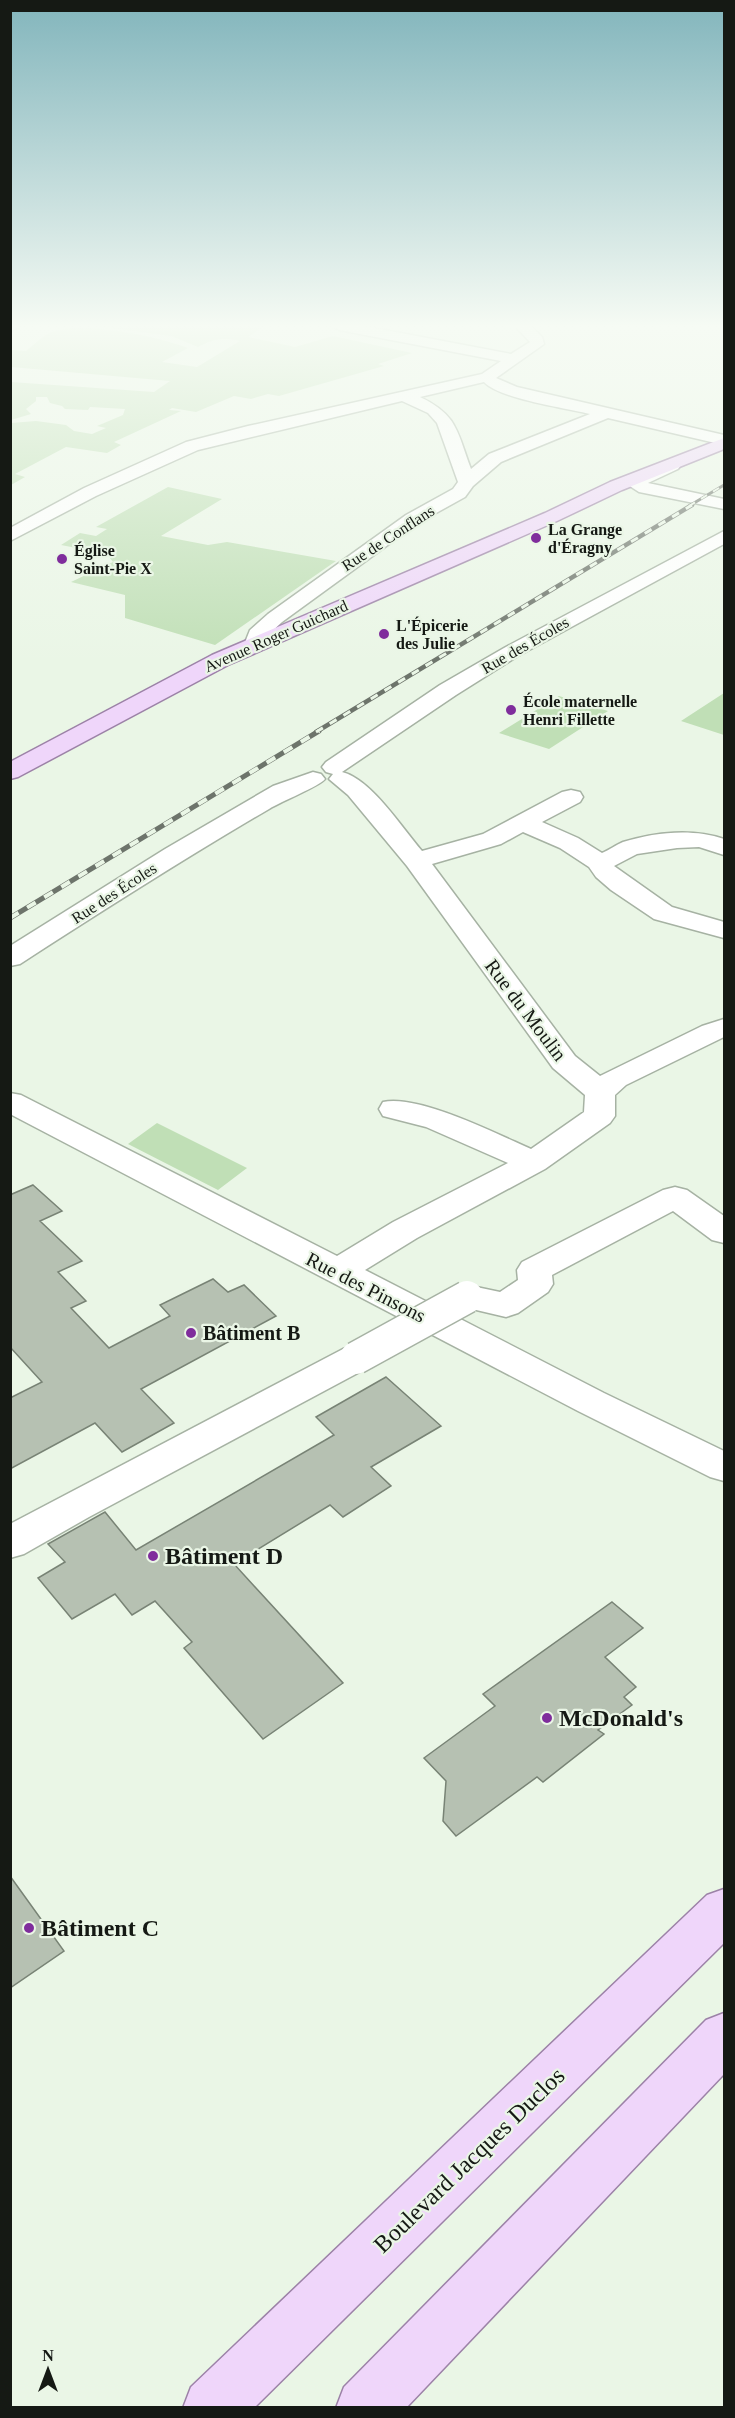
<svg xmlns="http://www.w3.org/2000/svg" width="735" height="2418" viewBox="0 0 735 2418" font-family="'Times New Roman',serif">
	<rect width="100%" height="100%" fill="#eaf6e6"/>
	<!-- green -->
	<path fill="#c0dfb6" d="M97,326H265L248,337L295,347L333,336L412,353L378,364L384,366L279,396L268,394L251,399L234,396L196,412L172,408L169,410L181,411L114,442L121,445L107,453L66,447L15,474L25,477L11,485V423L36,421L66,425L74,431L92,434L106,428L97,426L123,415L125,409L90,407L88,410L65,409L62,406L50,403L47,397H36V401L26,409L31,414L11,420V382L154,392L170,381L11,367V350L26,351C33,346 43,335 52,332C82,321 158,336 188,348L162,362L197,367L240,341C224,337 213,339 198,347L171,336Z
		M168,487L222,499L161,536L208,545L227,542L336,561L215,645L125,618V595L71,582L113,562L107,554L61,545L80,533L96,536L107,529L96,527Z
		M724,693V735L681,721Z
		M559,696L608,711L549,749L499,733Z
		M157,1123L247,1168L218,1190L128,1144Z"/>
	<!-- building -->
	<path fill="#b6c1b2" stroke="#788375" stroke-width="1.5" d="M33,1185L62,1211L40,1221L82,1261L58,1272L86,1301L71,1308L109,1348L170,1316L160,1305L213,1279L228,1292L244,1285L276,1316L141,1389L174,1423L122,1452L95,1423L10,1469V1398L42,1382L10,1347V1192L12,1194Z
		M386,1377L441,1426L371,1467L391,1486L343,1517L330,1505L234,1564L343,1683L263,1739L184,1648L192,1642L155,1601L132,1615L115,1594L72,1619L38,1578L65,1562L48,1544L105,1512L136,1550L334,1435L316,1417Z
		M612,1602L643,1628L605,1657L636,1687L624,1697L632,1705L598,1730L604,1734L543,1782L537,1777L456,1836L443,1821L446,1781L424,1758L495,1706L483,1694Z
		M10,1876L64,1951L10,1988Z"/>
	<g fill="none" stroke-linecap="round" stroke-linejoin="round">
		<defs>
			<path id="minor" d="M10,326H20L10,332Z
				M332,326H364L511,354L530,342L515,326H531L542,337L544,344L496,378L517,387L724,435V445L608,418L501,462L473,486L465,497L418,523L282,622L267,636L262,649L255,651L248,649L244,645L250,630L268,614L406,515L453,489L458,482L437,423L428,413L402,401L198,450L96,496L10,541V528L84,488L186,442L248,426L482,374L501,361L339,330ZM484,382C500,399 566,408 590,414L489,454L471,469C457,432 458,415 420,397Z
				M672,460L678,461L681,465L678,469L648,483L724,499V509L639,492L625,483L628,479Z
				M724,531V544L518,656L456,695L342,772C371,779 402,828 422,851L483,834L562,792L571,790L580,792L583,797L580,802L542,822L578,838L602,853C609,850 616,845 623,842C655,832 693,828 724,839V855L699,847L677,848L637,854L614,866L672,907L724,922V938L654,919L611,890L596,877L589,867L560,848L523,832L501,844L432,864L575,1056L600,1076L702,1026L724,1019V1037L626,1085L615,1095V1116L610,1123L545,1169L417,1238L365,1270L604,1393L724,1451V1481L710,1477L578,1411L10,1114V1093L21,1095L337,1256L393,1222L508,1163L426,1127L383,1116L379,1109L383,1102C418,1094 497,1134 531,1149L584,1112L585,1095L553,1068L407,866L348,795L329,779L333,774L326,772L322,767L326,762L440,685L504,648Z
				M313,772L321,774L325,779C320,786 280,802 269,809C185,858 102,911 20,964L10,966V946L165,849L273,786Z
				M675,1187L687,1190L724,1216V1243L712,1240L673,1211L552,1275L553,1284L548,1292L518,1313L506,1317L455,1305L450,1297L455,1289L467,1285L500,1292L518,1280L517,1270L522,1262L663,1190Z
				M356,1345L369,1349L374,1358L369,1367L89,1517L24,1554L10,1558V1524L343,1349Z"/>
			<path id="major" d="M724,438V449L622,490L557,521L228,665L18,777L10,779V762L212,655L545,513L610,482Z
				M724,1889V1943L254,2408H183L191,2387L707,1895Z
				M724,2013V2074L406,2408H336L344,2387L706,2020Z"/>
		</defs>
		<!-- minor casing -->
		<use href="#minor" stroke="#a6b2a3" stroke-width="3"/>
		<!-- major casing -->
		<use href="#major" stroke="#9c82a7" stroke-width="3"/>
		<!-- minor -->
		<use href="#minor" fill="#fff" fill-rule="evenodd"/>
		<!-- major -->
		<use href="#major" fill="#efd6fa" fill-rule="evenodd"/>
		<defs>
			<path id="rail-far2" d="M689,506L724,485"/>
			<path id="rail-far1" d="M316,732L692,505"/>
			<path id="rail" d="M10,918L319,731"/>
		</defs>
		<!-- rail-far2 casing -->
		<use href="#rail-far2" stroke="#6d746b" stroke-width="3"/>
		<!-- rail-far1 casing -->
		<use href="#rail-far1" stroke="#6d746b" stroke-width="4.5"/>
		<!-- rail casing -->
		<use href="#rail" stroke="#6d746b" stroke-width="5"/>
		<!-- rail-far2 -->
		<use href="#rail-far2" stroke="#eaf6e6" stroke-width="2" stroke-dasharray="7" stroke-linecap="butt"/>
		<!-- rail-far1 -->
		<use href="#rail-far1" stroke="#eaf6e6" stroke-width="3" stroke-dasharray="8" stroke-linecap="butt"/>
		<!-- rail -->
		<use href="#rail" stroke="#eaf6e6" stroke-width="4" stroke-dasharray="10" stroke-linecap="butt"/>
		<defs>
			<path id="minor-bridge" d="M356,1358L467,1297"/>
		</defs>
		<!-- minor-bridge casing -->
		<use href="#minor-bridge" stroke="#a6b2a3" stroke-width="35" stroke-linecap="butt"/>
		<!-- minor-bridge -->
		<use href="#minor-bridge" stroke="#fff" stroke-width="32"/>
	</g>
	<!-- sky -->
	<linearGradient id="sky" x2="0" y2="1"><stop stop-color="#82b5bc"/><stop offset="0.49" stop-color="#f6fbf4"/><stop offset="1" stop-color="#f6fbf4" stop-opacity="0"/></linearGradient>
	<rect width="735" height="665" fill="url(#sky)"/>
	<!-- markers -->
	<g fill="#7f2d9c" stroke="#eaf6e6" stroke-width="2">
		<circle cx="536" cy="538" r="6"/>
		<circle cx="62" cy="559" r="6"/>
		<circle cx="384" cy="634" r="6"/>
		<circle cx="511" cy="710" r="6"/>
		<circle cx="191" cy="1333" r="6"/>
		<circle cx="153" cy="1556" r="6"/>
		<circle cx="547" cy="1718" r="6"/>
		<circle cx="29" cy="1928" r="6"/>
	</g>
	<g text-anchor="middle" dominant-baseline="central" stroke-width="4.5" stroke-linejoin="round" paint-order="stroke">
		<!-- far-poi labels -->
		<g font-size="16" font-weight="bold" fill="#151914" stroke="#eaf6e6" text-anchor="start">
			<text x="548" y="529">La Grange<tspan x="548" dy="18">d'Éragny</tspan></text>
			<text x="74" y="550">Église<tspan x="74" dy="18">Saint-Pie X</tspan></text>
			<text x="396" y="625">L'Épicerie<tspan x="396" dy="18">des Julie</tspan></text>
			<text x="523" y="701">École maternelle<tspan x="523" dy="18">Henri Fillette</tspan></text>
		</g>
		<!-- far-street labels -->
		<g font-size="16" fill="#151914" stroke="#eaf6e6">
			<text transform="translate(388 538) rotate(-33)">Rue de Conflans</text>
			<text transform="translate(276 636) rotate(-24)">Avenue Roger Guichard</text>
			<text transform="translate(525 645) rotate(-30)">Rue des Écoles</text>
			<text transform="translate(114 893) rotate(-33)">Rue des Écoles</text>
		</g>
		<!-- street labels -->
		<g font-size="20" fill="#151914" stroke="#eaf6e6">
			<text transform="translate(526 1010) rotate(53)">Rue du Moulin</text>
			<text transform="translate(366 1287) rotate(27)">Rue des Pinsons</text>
		</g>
		<!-- poi labels -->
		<g font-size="20" font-weight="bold" fill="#151914" stroke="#eaf6e6" text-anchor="start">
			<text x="203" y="1333">Bâtiment B</text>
		</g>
		<!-- near-poi labels -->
		<g font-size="24" font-weight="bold" fill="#151914" stroke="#eaf6e6" text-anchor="start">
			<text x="165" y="1556">Bâtiment D</text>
			<text x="559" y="1718">McDonald's</text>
			<text x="41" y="1928">Bâtiment C</text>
		</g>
		<!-- near-street labels -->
		<g font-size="24" fill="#151914" stroke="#eaf6e6">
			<text transform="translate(469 2160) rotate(-44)">Boulevard Jacques Duclos</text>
		</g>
	</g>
	<!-- border -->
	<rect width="735" height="2418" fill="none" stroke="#151914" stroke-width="24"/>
	<!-- north arrow -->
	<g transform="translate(48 2370)" stroke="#eaf6e6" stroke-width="4.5" paint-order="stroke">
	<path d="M0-4.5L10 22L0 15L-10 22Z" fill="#151914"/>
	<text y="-9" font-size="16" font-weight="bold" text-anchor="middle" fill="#151914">N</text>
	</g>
</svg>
